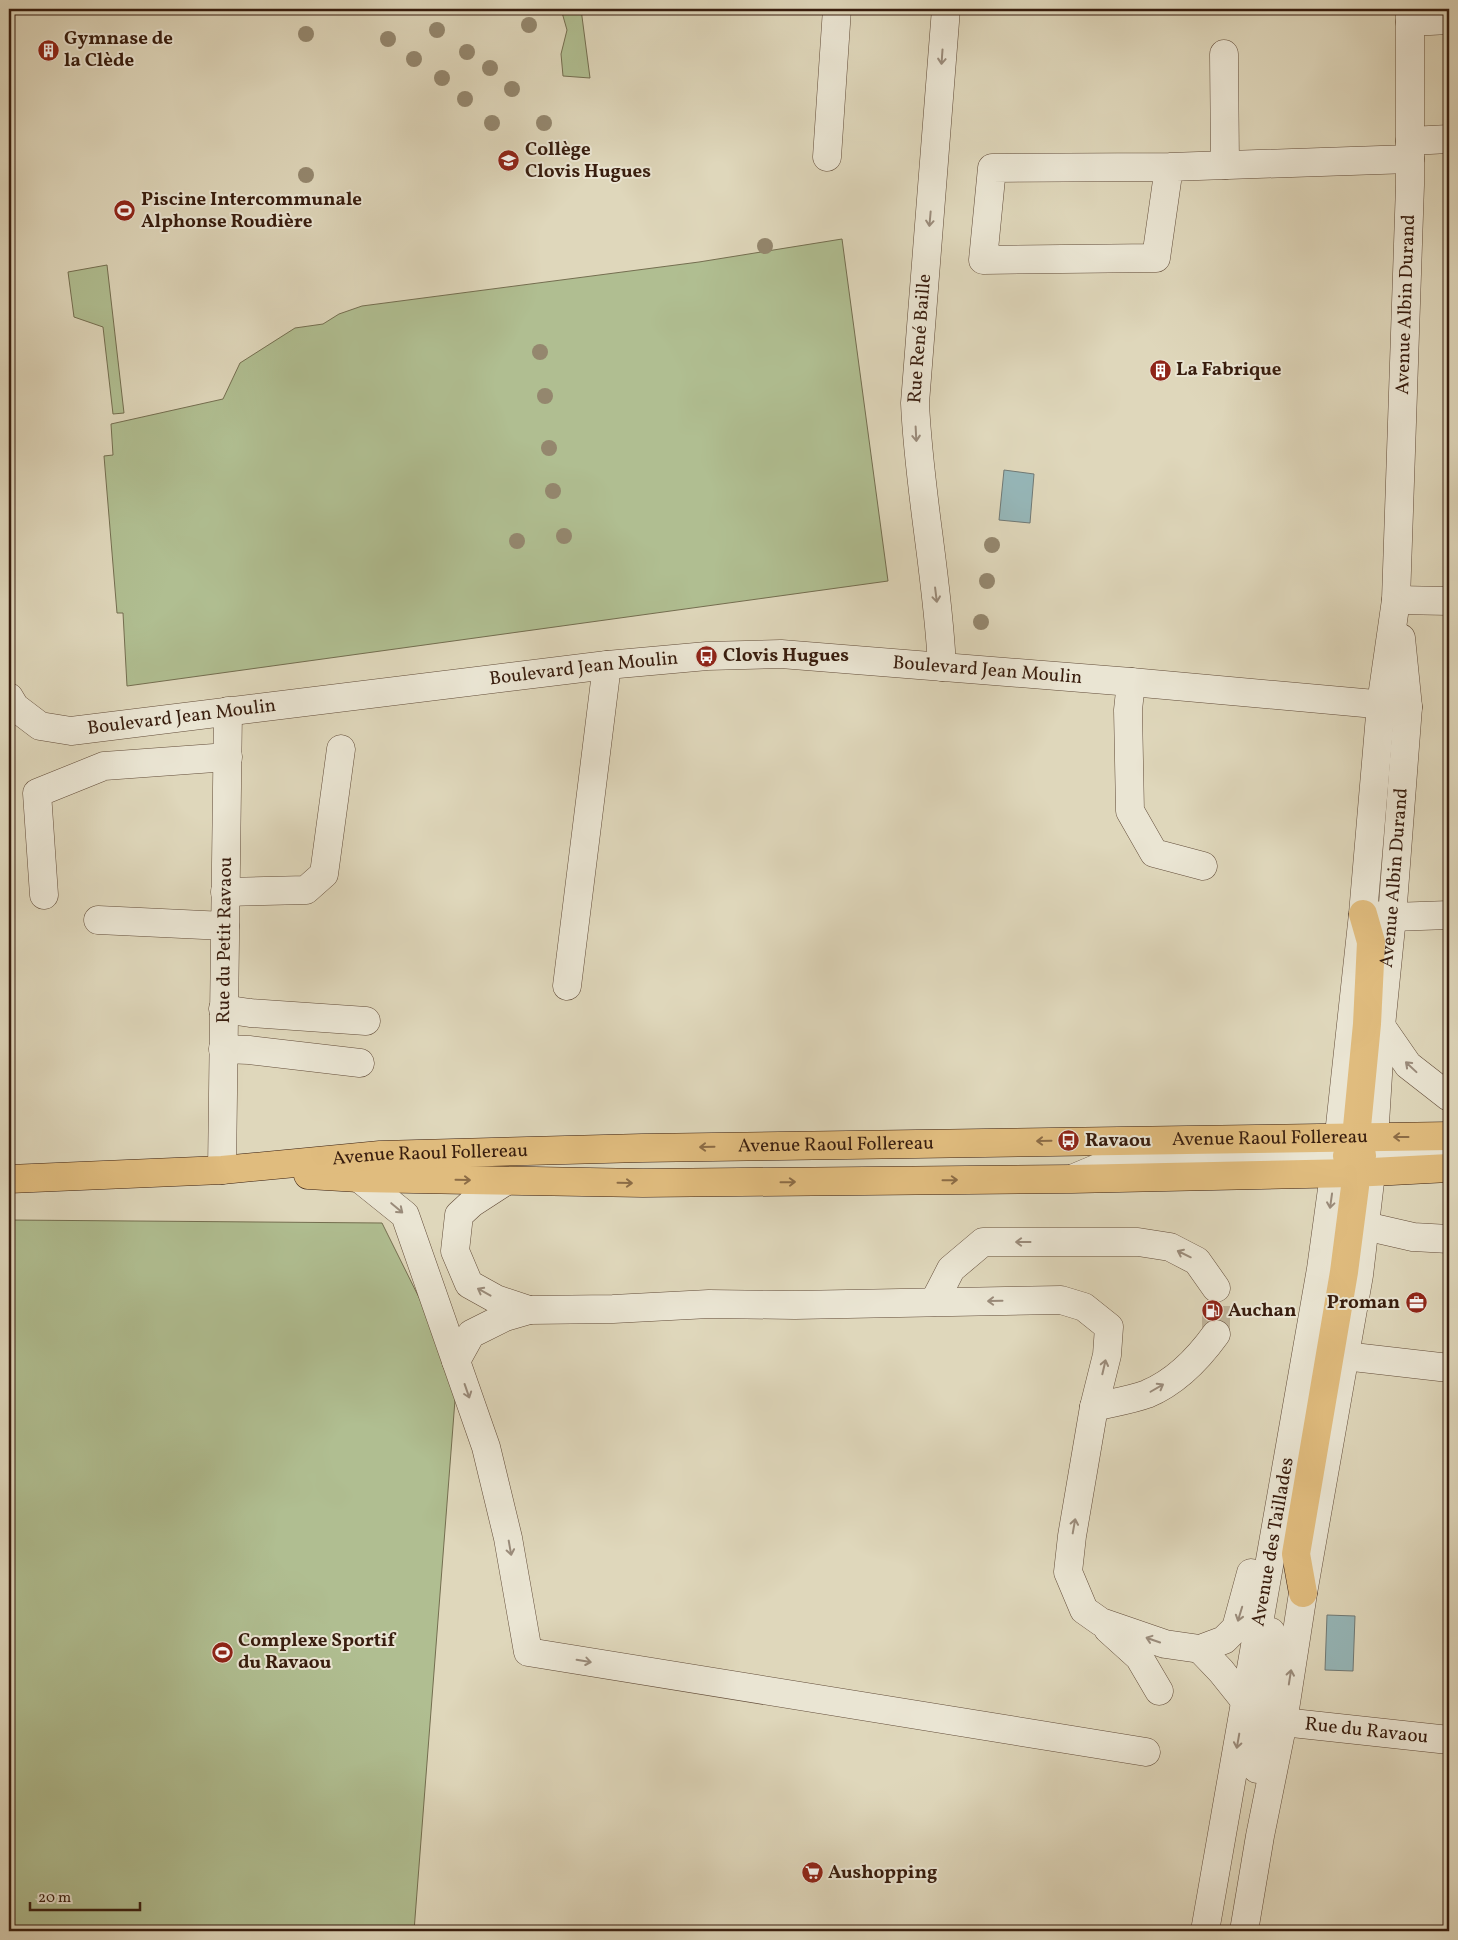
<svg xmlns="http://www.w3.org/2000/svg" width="1458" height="1940" viewBox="0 0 1458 1940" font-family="Vollkorn,serif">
	<rect width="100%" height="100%" fill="#dfd7bb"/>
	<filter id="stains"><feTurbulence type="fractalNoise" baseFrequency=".004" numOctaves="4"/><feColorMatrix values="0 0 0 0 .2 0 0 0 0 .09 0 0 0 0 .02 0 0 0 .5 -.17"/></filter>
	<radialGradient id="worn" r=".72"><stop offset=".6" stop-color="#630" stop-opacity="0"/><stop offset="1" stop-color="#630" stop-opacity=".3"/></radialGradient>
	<!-- green -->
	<path fill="#b0be91" stroke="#746e50" d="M561,9H581L590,78L563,76L561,54L567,30Z
		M842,239L888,581L127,686L123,613H117L104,456L113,455L111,424L223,399L240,363L295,328L323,324L339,314L362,306L699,262Z
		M107,265L124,413L113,414L103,327L74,317L68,272Z
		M9,1220L382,1223L457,1374L414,1931H9Z"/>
	<!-- water -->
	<path fill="#96b7b9" stroke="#707975" d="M1004,470L1034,474L1030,523L999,520Z
		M1327,1615L1355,1616L1353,1671L1325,1670Z"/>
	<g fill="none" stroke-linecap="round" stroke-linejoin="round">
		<!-- minor-tunnel -->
		<path stroke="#beb298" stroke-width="28" stroke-dasharray="28 14" stroke-linecap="butt" d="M1216,1334V1288"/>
		<defs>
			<g id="minor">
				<path d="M1410,22L1449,20"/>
				<path d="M1224,54L1225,165"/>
				<path d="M1410,141L1449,139"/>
				<path d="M827,157L837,9"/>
				<path d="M1169,167L1156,258L983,260L992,168L1169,167L1410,159"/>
				<path d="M1396,600L1449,601"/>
				<path id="s1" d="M942,667C938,579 919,492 915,403L946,9"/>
				<path d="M1131,682L1128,710L1130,811L1154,853L1203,866"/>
				<path id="s2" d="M9,697L15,707L40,726L71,731L607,665L707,656L781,654L1131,682L1408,707"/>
				<path d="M225,892L306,890L324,874L341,749"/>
				<path d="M44,895L37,793L104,766L228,757"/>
				<path d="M1373,915L1392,917L1449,915"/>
				<path d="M98,920L225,926"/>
				<path d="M567,986L607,665"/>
				<path d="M223,1009L250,1013L366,1021"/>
				<path d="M1381,1026L1408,1065L1449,1097"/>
				<path d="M223,1049L249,1050L360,1063"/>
				<path d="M1357,1161L1373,1156L1449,1153"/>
				<path id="s3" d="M222,1170L228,711"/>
				<path d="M359,1178L405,1215L486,1447L508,1538L528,1652L1146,1752"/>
				<path d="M1074,1178L1105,1165L1317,1155L1337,1153L1354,1148"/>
				<path d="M506,1181L472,1203L459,1215L455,1251L469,1284L496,1299L529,1310"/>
				<path d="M1365,1226L1413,1237L1449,1239"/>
				<path d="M934,1302L951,1269L983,1242H1138L1170,1247L1197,1261L1216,1288"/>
				<path d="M1327,1354L1449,1368"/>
				<path d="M456,1361L471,1334L505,1317L529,1310L613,1309L709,1304L795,1305L1061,1300L1084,1307L1109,1327L1107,1355L1094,1407L1072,1536L1068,1572L1084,1610L1101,1622L1165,1644L1200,1649L1224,1640L1236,1628L1251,1573"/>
				<path d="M1094,1407C1111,1403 1131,1400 1147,1394C1176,1382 1198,1359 1216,1334"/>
				<path d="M1108,1629L1139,1657L1159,1691"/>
				<path id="s4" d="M1271,1632L1268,1706L1283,1722L1449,1740"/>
				<path d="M1200,1649L1221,1671L1245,1701L1262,1734L1257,1769"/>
				<path id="s5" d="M1205,1931L1321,1269L1337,1153L1363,914L1381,704L1396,600L1410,185V9"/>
				<path id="s6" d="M1244,1931L1260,1836L1283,1722L1303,1593L1359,1275L1373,1156L1381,1026L1392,917L1408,707L1401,638"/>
			</g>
			<g id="major">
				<path d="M1362,1156L1357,1127L1367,1024L1371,942L1363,914"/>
				<path d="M308,1175L359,1178L643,1183L1072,1179L1353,1173L1449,1168"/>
				<path id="s7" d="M9,1179L222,1170L380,1155L642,1148L1449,1136"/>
				<path d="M1303,1593L1296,1554L1344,1272L1355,1187L1351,1164L1347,1156"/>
			</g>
		</defs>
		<!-- minor casing -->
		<use href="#minor" stroke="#624c39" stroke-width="29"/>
		<!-- major casing -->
		<use href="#major" stroke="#381d0e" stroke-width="29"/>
		<!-- minor -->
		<use href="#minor" stroke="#eae5d3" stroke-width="28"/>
		<!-- major -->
		<use href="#major" stroke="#e0bc7e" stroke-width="28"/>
	</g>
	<!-- trees -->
	<g fill="#94876e">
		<circle cx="529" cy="25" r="8"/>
		<circle cx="437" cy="30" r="8"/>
		<circle cx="306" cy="34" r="8"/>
		<circle cx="388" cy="39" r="8"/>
		<circle cx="467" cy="52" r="8"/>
		<circle cx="414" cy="59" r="8"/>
		<circle cx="490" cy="68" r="8"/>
		<circle cx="442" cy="78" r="8"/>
		<circle cx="512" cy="89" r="8"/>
		<circle cx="465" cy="99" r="8"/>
		<circle cx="492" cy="123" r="8"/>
		<circle cx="544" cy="123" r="8"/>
		<circle cx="306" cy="175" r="8"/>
		<circle cx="765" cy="246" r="8"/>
		<circle cx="540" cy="352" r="8"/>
		<circle cx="545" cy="396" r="8"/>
		<circle cx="549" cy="448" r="8"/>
		<circle cx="553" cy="491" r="8"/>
		<circle cx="564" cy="536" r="8"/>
		<circle cx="517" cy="541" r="8"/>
		<circle cx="992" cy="545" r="8"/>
		<circle cx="987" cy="581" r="8"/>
		<circle cx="981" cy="622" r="8"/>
	</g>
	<!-- one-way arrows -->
	<defs><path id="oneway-shaft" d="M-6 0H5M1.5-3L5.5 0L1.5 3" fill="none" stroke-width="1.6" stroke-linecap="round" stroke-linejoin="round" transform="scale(1.25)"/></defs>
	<g stroke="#9a8b7a">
		<use href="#oneway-shaft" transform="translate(942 57) rotate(94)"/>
		<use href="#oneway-shaft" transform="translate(930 219) rotate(95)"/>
		<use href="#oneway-shaft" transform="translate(916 434) rotate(87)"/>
		<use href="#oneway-shaft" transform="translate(936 595) rotate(83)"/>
		<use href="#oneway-shaft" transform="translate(1411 1067) rotate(-137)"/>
		<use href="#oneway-shaft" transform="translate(1331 1201) rotate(98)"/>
		<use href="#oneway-shaft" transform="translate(397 1208) rotate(40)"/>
		<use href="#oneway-shaft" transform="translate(1023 1242) rotate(-180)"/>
		<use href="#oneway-shaft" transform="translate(1184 1254) rotate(-154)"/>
		<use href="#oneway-shaft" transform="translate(484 1292) rotate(-151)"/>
		<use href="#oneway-shaft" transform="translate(995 1301) rotate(179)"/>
		<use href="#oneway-shaft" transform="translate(1104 1367) rotate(-77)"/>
		<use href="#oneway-shaft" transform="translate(1157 1388) rotate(-30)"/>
		<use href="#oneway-shaft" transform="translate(467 1391) rotate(71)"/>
		<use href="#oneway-shaft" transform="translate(1074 1526) rotate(-80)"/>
		<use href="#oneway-shaft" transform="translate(510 1548) rotate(80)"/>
		<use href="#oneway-shaft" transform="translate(1240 1614) rotate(107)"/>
		<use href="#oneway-shaft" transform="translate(1153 1640) rotate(-161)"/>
		<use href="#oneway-shaft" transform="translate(584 1661) rotate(9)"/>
		<use href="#oneway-shaft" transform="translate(1290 1677) rotate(-81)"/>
		<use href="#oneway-shaft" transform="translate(1238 1741) rotate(100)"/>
	</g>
	<g stroke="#8c6c46">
		<use href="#oneway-shaft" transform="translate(1401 1137) rotate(180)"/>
		<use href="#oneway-shaft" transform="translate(1044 1141) rotate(179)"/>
		<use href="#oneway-shaft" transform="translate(707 1147) rotate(179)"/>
		<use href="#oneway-shaft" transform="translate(463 1180) rotate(1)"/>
		<use href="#oneway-shaft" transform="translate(950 1180) rotate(-1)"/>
		<use href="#oneway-shaft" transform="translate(788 1182) rotate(-1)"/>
		<use href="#oneway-shaft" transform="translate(625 1183) rotate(1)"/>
	</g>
	<!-- icons -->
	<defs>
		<symbol id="building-disc" viewBox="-11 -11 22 22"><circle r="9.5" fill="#8f2418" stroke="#eae5d3"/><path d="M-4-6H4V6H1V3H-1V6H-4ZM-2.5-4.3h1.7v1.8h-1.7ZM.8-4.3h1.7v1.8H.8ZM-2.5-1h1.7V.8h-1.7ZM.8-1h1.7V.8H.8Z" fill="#fff"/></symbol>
		<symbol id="school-disc" viewBox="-11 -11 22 22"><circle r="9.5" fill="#8f2418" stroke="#eae5d3"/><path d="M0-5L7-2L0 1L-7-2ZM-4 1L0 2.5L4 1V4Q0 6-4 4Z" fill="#fff"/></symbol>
		<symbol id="stadium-disc" viewBox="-11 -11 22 22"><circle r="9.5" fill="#8f2418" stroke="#eae5d3"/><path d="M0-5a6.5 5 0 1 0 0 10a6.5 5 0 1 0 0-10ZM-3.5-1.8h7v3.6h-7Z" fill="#fff"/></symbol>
		<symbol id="bus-disc" viewBox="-11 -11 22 22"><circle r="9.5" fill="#8f2418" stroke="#eae5d3"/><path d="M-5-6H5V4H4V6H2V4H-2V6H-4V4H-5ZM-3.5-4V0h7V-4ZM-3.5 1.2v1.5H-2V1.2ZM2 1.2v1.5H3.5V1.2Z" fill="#fff"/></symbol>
		<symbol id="office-disc" viewBox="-11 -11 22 22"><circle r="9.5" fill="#8f2418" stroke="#eae5d3"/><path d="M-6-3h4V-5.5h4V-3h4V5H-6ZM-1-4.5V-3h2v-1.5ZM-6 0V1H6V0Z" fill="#fff"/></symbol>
		<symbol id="fuel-disc" viewBox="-11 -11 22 22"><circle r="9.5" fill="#8f2418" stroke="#eae5d3"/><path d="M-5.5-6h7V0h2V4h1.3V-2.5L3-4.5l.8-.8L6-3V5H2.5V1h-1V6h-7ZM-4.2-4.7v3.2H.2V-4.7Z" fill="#fff"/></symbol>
		<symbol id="supermarket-disc" viewBox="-11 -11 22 22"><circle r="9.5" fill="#8f2418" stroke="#eae5d3"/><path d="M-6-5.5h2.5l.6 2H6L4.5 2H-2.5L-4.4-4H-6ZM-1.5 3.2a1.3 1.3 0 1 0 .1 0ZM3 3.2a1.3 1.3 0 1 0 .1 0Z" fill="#fff"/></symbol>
	</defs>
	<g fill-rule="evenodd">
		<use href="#building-disc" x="36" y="38" width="25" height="25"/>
		<use href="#school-disc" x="496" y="148" width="25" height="25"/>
		<use href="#stadium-disc" x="112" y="198" width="25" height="25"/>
		<use href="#building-disc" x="1148" y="358" width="25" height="25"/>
		<use href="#bus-disc" x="694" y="644" width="25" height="25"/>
		<use href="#bus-disc" x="1056" y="1128" width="25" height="25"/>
		<use href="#office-disc" x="1404" y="1290" width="25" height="25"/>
		<use href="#fuel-disc" x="1200" y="1298" width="25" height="25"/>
		<use href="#stadium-disc" x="210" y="1640" width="25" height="25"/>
		<use href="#supermarket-disc" x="800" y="1860" width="25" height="25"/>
	</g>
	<g text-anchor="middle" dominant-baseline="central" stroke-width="4" stroke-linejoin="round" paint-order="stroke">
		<!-- poi labels -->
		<g font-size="19" font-weight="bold" fill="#381d0e" stroke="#eae5d3" text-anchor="start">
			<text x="64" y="39">Gymnase de<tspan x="64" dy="22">la Clède</tspan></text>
			<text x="525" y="150">Collège<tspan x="525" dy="22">Clovis Hugues</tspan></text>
			<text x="141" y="200">Piscine Intercommunale<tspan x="141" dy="22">Alphonse Roudière</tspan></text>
			<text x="1176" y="370">La Fabrique</text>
			<text x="723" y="656">Clovis Hugues</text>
			<text x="1085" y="1141">Ravaou</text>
			<text x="1400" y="1303" text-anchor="end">Proman</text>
			<text x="1228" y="1311">Auchan</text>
			<text x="238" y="1641">Complexe Sportif<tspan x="238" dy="22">du Ravaou</tspan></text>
			<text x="828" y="1873">Aushopping</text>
		</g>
		<!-- street labels -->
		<g font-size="19" fill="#381d0e" stroke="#eae5d3">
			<text stroke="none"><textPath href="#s5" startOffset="1641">Avenue Albin Durand</textPath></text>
			<text stroke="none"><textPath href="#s1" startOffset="330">Rue René Baille</textPath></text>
			<text stroke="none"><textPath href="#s2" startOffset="591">Boulevard Jean Moulin</textPath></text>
			<text stroke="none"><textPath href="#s2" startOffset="996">Boulevard Jean Moulin</textPath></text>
			<text stroke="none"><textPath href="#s2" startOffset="186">Boulevard Jean Moulin</textPath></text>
			<text stroke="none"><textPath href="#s6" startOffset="1065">Avenue Albin Durand</textPath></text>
			<text stroke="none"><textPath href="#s3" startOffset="230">Rue du Petit Ravaou</textPath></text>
			<text stroke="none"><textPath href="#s7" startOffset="1262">Avenue Raoul Follereau</textPath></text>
			<text stroke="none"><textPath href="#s7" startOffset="828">Avenue Raoul Follereau</textPath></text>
			<text stroke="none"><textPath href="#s7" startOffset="422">Avenue Raoul Follereau</textPath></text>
			<text stroke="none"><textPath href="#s5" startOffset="395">Avenue des Taillades</textPath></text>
			<text stroke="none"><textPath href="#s4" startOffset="180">Rue du Ravaou</textPath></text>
		</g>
	</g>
	<!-- margin -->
	<rect width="1458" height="1940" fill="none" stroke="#dfd7bb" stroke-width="30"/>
	<rect x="10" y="10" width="1438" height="1920" fill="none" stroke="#381d0e" stroke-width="2.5"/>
	<rect x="15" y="15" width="1428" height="1910" fill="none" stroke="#381d0e"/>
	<!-- scale -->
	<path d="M30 1902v8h110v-8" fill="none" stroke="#381d0e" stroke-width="2.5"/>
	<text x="38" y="1902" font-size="15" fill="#381d0e" stroke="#eae5d3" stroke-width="4" paint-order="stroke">20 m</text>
	<rect width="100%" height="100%" filter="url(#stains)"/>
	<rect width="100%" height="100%" fill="url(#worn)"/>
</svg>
